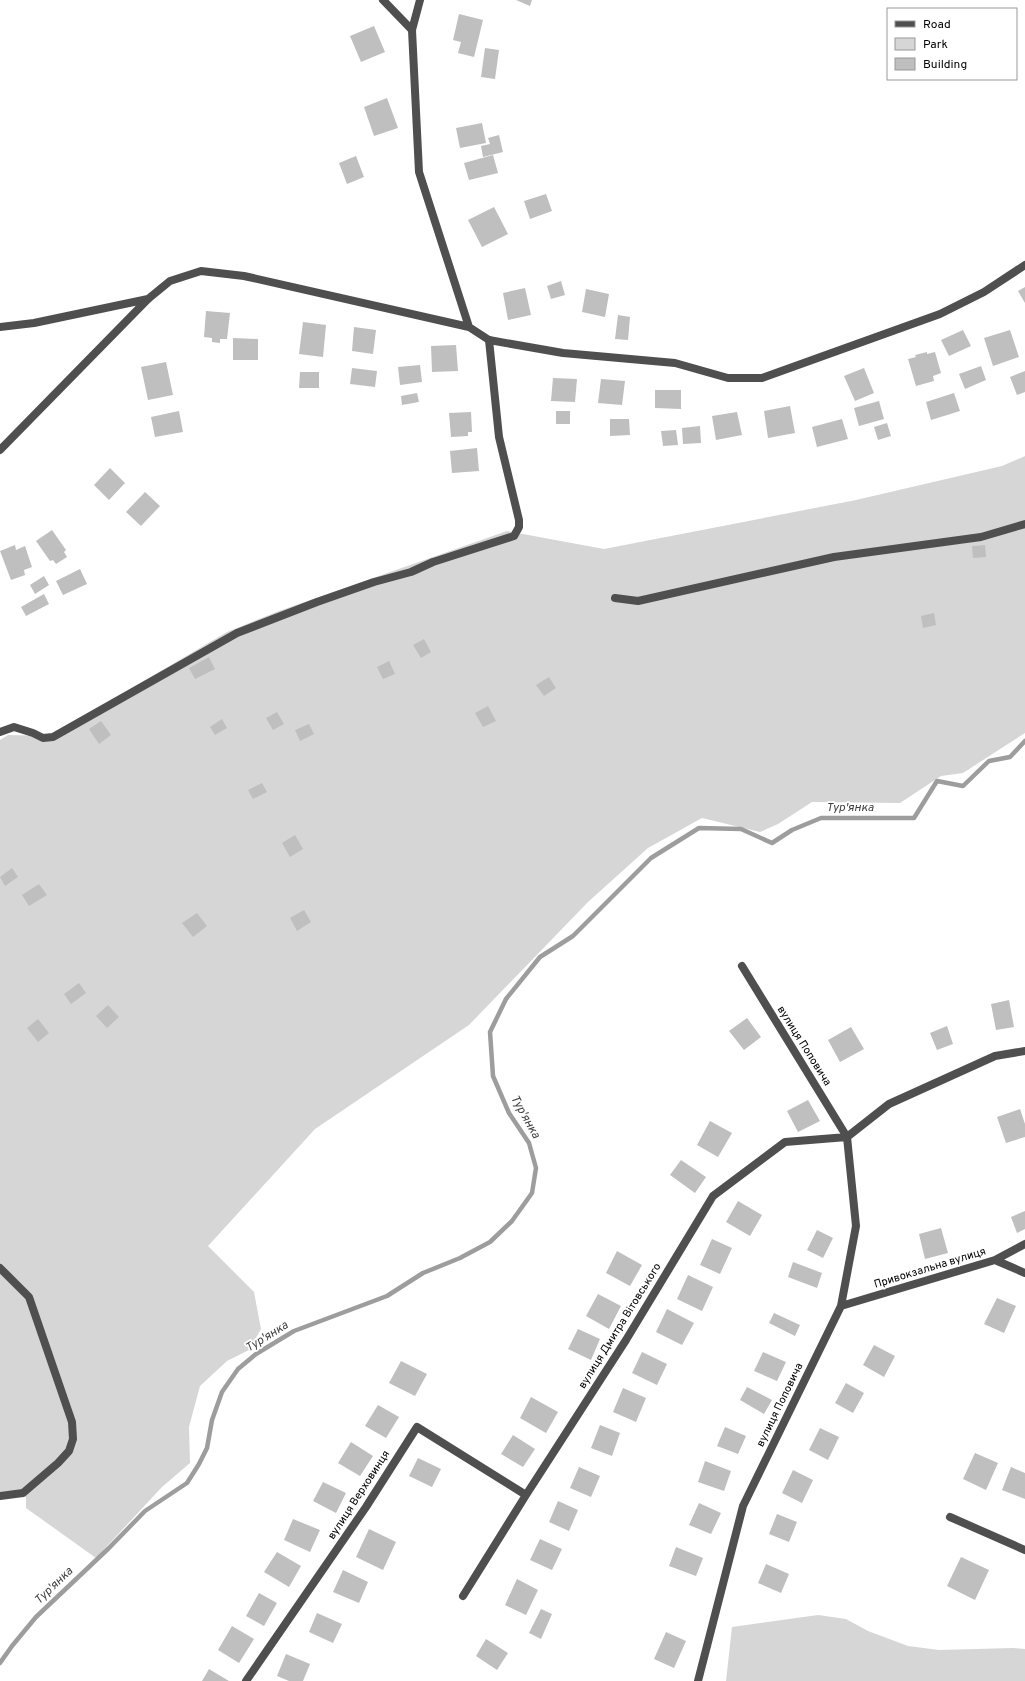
<svg xmlns="http://www.w3.org/2000/svg" width="1025" height="1681" viewBox="0 0 1025 1681" font-family="Overpass,sans-serif">
	<rect width="100%" height="100%" fill="#fff"/>
	<!-- green -->
	<path fill="#d6d6d6" d="M1025,456V733L963,773L941,776L900,803L812,802L778,824L760,832L702,818L648,848L588,902L469,1025L315,1129L208,1246L254,1292L261,1329L249,1350L227,1361L200,1386L189,1427L190,1463L162,1487L96,1558L26,1508V1497L0,1496V740L8,735L50,736L227,632L279,611L507,531L604,549L856,500L1002,466Z
		M818,1615L846,1619L868,1631L908,1646L939,1650L1013,1648L1025,1649V1681H726L732,1627Z"/>
	<g fill="none" stroke-linecap="round" stroke-linejoin="round">
		<!-- stream -->
		<path stroke="#9d9d9d" stroke-width="4.5" d="M0,1663L12,1646L36,1617L109,1548L145,1511L187,1483L199,1464L207,1448L212,1420L222,1392L238,1369L256,1354L294,1331L387,1296L423,1273L460,1258L490,1242L512,1221L532,1193L536,1168L529,1143L509,1113L493,1076L490,1032L506,999L540,957L573,936L651,858L699,828L741,829L772,843L792,830L821,818H914L937,781L963,786L989,761L1010,757L1025,741"/>
	</g>
	<!-- building -->
	<path fill="#bfbfbf" d="M516,0H532L530,6Z
		M459,14L483,20L474,57L458,53L461,42L453,40Z
		M374,26L385,52L361,62L350,36Z
		M485,48L499,50L495,79L481,77Z
		M387,98L398,128L374,136L364,107Z
		M482,123L486,143L460,148L456,128Z
		M499,135L503,152L483,157L481,146L490,144L488,138Z
		M493,155L498,173L469,180L464,163Z
		M356,156L364,177L347,184L339,163Z
		M546,194L552,211L530,219L524,201Z
		M494,207L508,234L482,247L468,220Z
		M561,281L565,295L551,299L547,286Z
		M1025,287V303L1018,291Z
		M525,288L531,315L508,320L503,293Z
		M586,289L609,294L605,317L582,312Z
		M206,311L230,313L227,339H220V343L212,342V338L204,337Z
		M618,315L630,317L628,340L615,339Z
		M303,322L326,325L323,357L299,354Z
		M354,327L376,330L373,354L352,351Z
		M963,330L971,346L949,356L941,340Z
		M1010,330L1019,357L993,366L984,338Z
		M233,338L258,339V360H233Z
		M456,345L458,371L432,372L431,346Z
		M927,352V354L935,352L941,373L933,376L934,381L916,386L908,359L916,357L915,355Z
		M166,362L173,395L148,400L141,367Z
		M420,365L422,382L400,385L398,367Z
		M981,366L986,380L965,389L959,374Z
		M352,368L377,371L375,387L350,384Z
		M864,368L874,393L855,401L844,376Z
		M1025,371V392L1017,395L1010,377Z
		M300,372H319V388H299Z
		M553,378L577,379L575,402L551,401Z
		M601,379L625,381L622,405L598,403Z
		M655,390H681V409L655,408Z
		M417,393L419,402L402,405L401,396Z
		M954,393L960,411L931,420L926,402Z
		M879,401L884,419L859,426L854,408Z
		M790,406L795,433L768,438L764,411Z
		M179,411L183,432L155,437L151,417Z
		M556,411H570V424H556Z
		M471,412L472,432H468V436L451,437L449,413Z
		M737,412L742,435L716,440L712,416Z
		M610,419H629L630,435L610,436Z
		M842,419L848,439L817,447L812,427Z
		M887,423L891,436L878,440L874,427Z
		M700,426L701,443L683,444L682,428Z
		M676,430L678,445L663,446L661,431Z
		M477,448L479,471L452,473L450,451Z
		M110,468L125,483L109,500L94,485Z
		M145,492L160,506L141,526L126,512Z
		M52,530L66,550L64,552L67,557L56,564L53,560L50,561L36,541Z
		M15,545L16,550L25,546L32,567L24,570L25,575L11,580L0,551Z
		M985,545L986,557L973,558L972,546Z
		M80,569L87,584L63,595L56,581Z
		M44,576L49,585L35,594L30,585Z
		M44,594L49,604L26,616L21,607Z
		M934,613L936,625L923,628L921,616Z
		M424,639L431,652L421,658L413,645Z
		M209,657L215,669L195,679L189,668Z
		M389,661L395,674L383,679L377,667Z
		M549,677L556,688L544,696L536,685Z
		M488,706L496,721L483,727L475,713Z
		M277,712L284,724L273,730L266,718Z
		M222,719L227,728L215,735L210,727Z
		M101,721L111,735L99,744L89,729Z
		M309,724L314,734L300,741L295,730Z
		M262,783L267,792L253,799L248,790Z
		M295,835L303,849L290,857L282,843Z
		M12,868L18,877L5,886L0,877Z
		M39,884L47,895L29,906L22,895Z
		M304,910L311,922L297,931L290,918Z
		M197,913L207,926L193,937L182,923Z
		M79,983L86,993L71,1004L64,994Z
		M1009,1000L1014,1027L996,1030L991,1004Z
		M108,1005L119,1017L107,1028L96,1016Z
		M747,1018L761,1037L744,1050L729,1031Z
		M38,1019L49,1033L38,1042L27,1028Z
		M947,1026L953,1044L937,1050L930,1033Z
		M851,1027L864,1049L840,1062L828,1040Z
		M808,1100L820,1121L798,1132L787,1111Z
		M1020,1109L1025,1124V1137L1006,1143L997,1117Z
		M710,1121L732,1133L718,1157L697,1145Z
		M681,1160L706,1177L695,1193L670,1175Z
		M738,1201L762,1215L750,1236L726,1222Z
		M1025,1211V1229L1017,1233L1011,1217Z
		M941,1228L948,1253L925,1259L919,1234Z
		M817,1230L833,1238L823,1258L807,1250Z
		M712,1239L732,1248L720,1274L700,1265Z
		M617,1251L642,1265L630,1286L606,1273Z
		M793,1262L822,1273L817,1288L788,1277Z
		M688,1275L713,1287L702,1311L677,1299Z
		M598,1294L621,1306L609,1329L586,1316Z
		M997,1298L1016,1306L1004,1333L984,1324Z
		M667,1309L694,1323L682,1345L656,1332Z
		M774,1313L800,1325L795,1336L769,1323Z
		M578,1329L600,1339L591,1360L568,1349Z
		M874,1345L895,1356L884,1377L863,1365Z
		M642,1352L667,1364L657,1385L632,1373Z
		M763,1352L786,1362L777,1381L754,1371Z
		M401,1361L427,1374L415,1396L389,1383Z
		M846,1383L864,1393L853,1413L835,1403Z
		M747,1387L772,1400L764,1414L740,1400Z
		M623,1388L646,1398L636,1422L613,1412Z
		M531,1397L558,1412L546,1433L520,1418Z
		M378,1405L399,1417L386,1438L365,1426Z
		M600,1425L620,1433L612,1456L591,1448Z
		M725,1427L746,1436L738,1454L717,1446Z
		M820,1428L839,1437L828,1460L809,1450Z
		M513,1435L535,1449L523,1467L501,1454Z
		M351,1442L373,1456L360,1476L338,1463Z
		M975,1453L998,1463L986,1490L963,1479Z
		M418,1458L441,1469L432,1487L409,1476Z
		M705,1461L731,1471L724,1491L698,1482Z
		M579,1467L600,1476L591,1497L570,1488Z
		M1011,1467L1025,1473V1499L1002,1490Z
		M793,1470L813,1480L802,1503L782,1493Z
		M323,1482L346,1493L336,1513L313,1501Z
		M558,1501L578,1510L569,1531L549,1522Z
		M699,1503L721,1513L711,1534L689,1525Z
		M777,1514L797,1522L789,1542L769,1534Z
		M293,1519L320,1530L310,1552L284,1540Z
		M369,1529L396,1542L383,1570L356,1557Z
		M540,1539L562,1549L552,1570L530,1560Z
		M676,1547L703,1558L696,1576L669,1566Z
		M277,1552L301,1566L289,1587L264,1572Z
		M961,1557L989,1570L975,1600L947,1586Z
		M766,1564L789,1574L781,1593L758,1583Z
		M343,1570L368,1582L359,1603L333,1592Z
		M517,1579L538,1590L526,1615L505,1605Z
		M259,1593L277,1603L264,1626L246,1616Z
		M541,1609L552,1614L541,1639L529,1633Z
		M317,1613L342,1624L333,1643L309,1632Z
		M232,1626L254,1639L239,1663L218,1650Z
		M666,1632L686,1641L674,1668L654,1659Z
		M486,1639L508,1653L497,1670L476,1656Z
		M286,1654L310,1664L303,1681H289L277,1676Z
		M209,1669L229,1681H202Z"/>
	<g fill="none" stroke-linecap="round" stroke-linejoin="round">
		<!-- lane -->
		<path stroke="#4f4f4f" stroke-width="8" d="M615,598L638,601L834,557L981,537L1025,524
			M0,732L14,727L33,733L43,738L53,737L237,633L317,602L374,582L411,572L433,562L514,536L519,527V520L499,437L489,340"/>
		<!-- street -->
		<path stroke="#4f4f4f" stroke-width="8" d="M383,0L412,30
			M420,0L412,30L419,172L469,327
			M0,327L34,323L148,299
			M0,450L148,299L170,281L201,271L244,276L469,327L489,340L563,353L675,363L728,378H762L940,314L984,292L1025,265
			M847,1137L889,1104L995,1056L1025,1051
			M995,1260L1025,1244
			M0,1268L29,1297L72,1422L73,1439L69,1451L58,1463L23,1493L0,1496
			M841,1306L995,1260L1025,1273
			M950,1517L1025,1550
			M463,1596L526,1495L626,1340L713,1196L785,1142L847,1137
			M246,1681L366,1507L417,1427L526,1495
			M698,1681L743,1506L841,1306L856,1226L847,1137L742,966"/>
	</g>
	<g text-anchor="middle" dominant-baseline="central" stroke-width="3.5" stroke-linejoin="round" paint-order="stroke">
		<!-- street labels -->
		<g font-size="11" fill="#000" stroke="#fff">
			<text transform="translate(804 1046) rotate(58)">вулиця Поповича</text>
			<text transform="translate(930 1268) rotate(-17)">Привокзальна вулиця</text>
			<text transform="translate(620 1326) rotate(-58)">вулиця Дмитра Вітовського</text>
			<text transform="translate(780 1405) rotate(-64)">вулиця Поповича</text>
			<text transform="translate(359 1495) rotate(-57)">вулиця Верховинця</text>
		</g>
		<!-- water labels -->
		<g font-size="12" font-style="italic" fill="#3e3e3e" stroke="#fff">
			<text x="850" y="808">Тур'янка</text>
			<text transform="translate(525 1117) rotate(61)">Тур'янка</text>
			<text transform="translate(267 1337) rotate(-32)">Тур'янка</text>
			<text transform="translate(54 1586) rotate(-44)">Тур'янка</text>
		</g>
	</g>
	<!-- legend -->
	<rect x="887" y="8" width="130" height="72" fill="#ffffff" stroke="#999999"/>
	<rect x="895" y="21" width="20" height="6" fill="#4f4f4f" stroke="#999999"/>
	<text x="923" y="28" font-size="12" fill="#000000">Road</text>
	<rect x="895" y="38" width="20" height="12" fill="#d6d6d6" stroke="#999999"/>
	<text x="923" y="48" font-size="12" fill="#000000">Park</text>
	<rect x="895" y="58" width="20" height="12" fill="#bfbfbf" stroke="#999999"/>
	<text x="923" y="68" font-size="12" fill="#000000">Building</text>
</svg>
